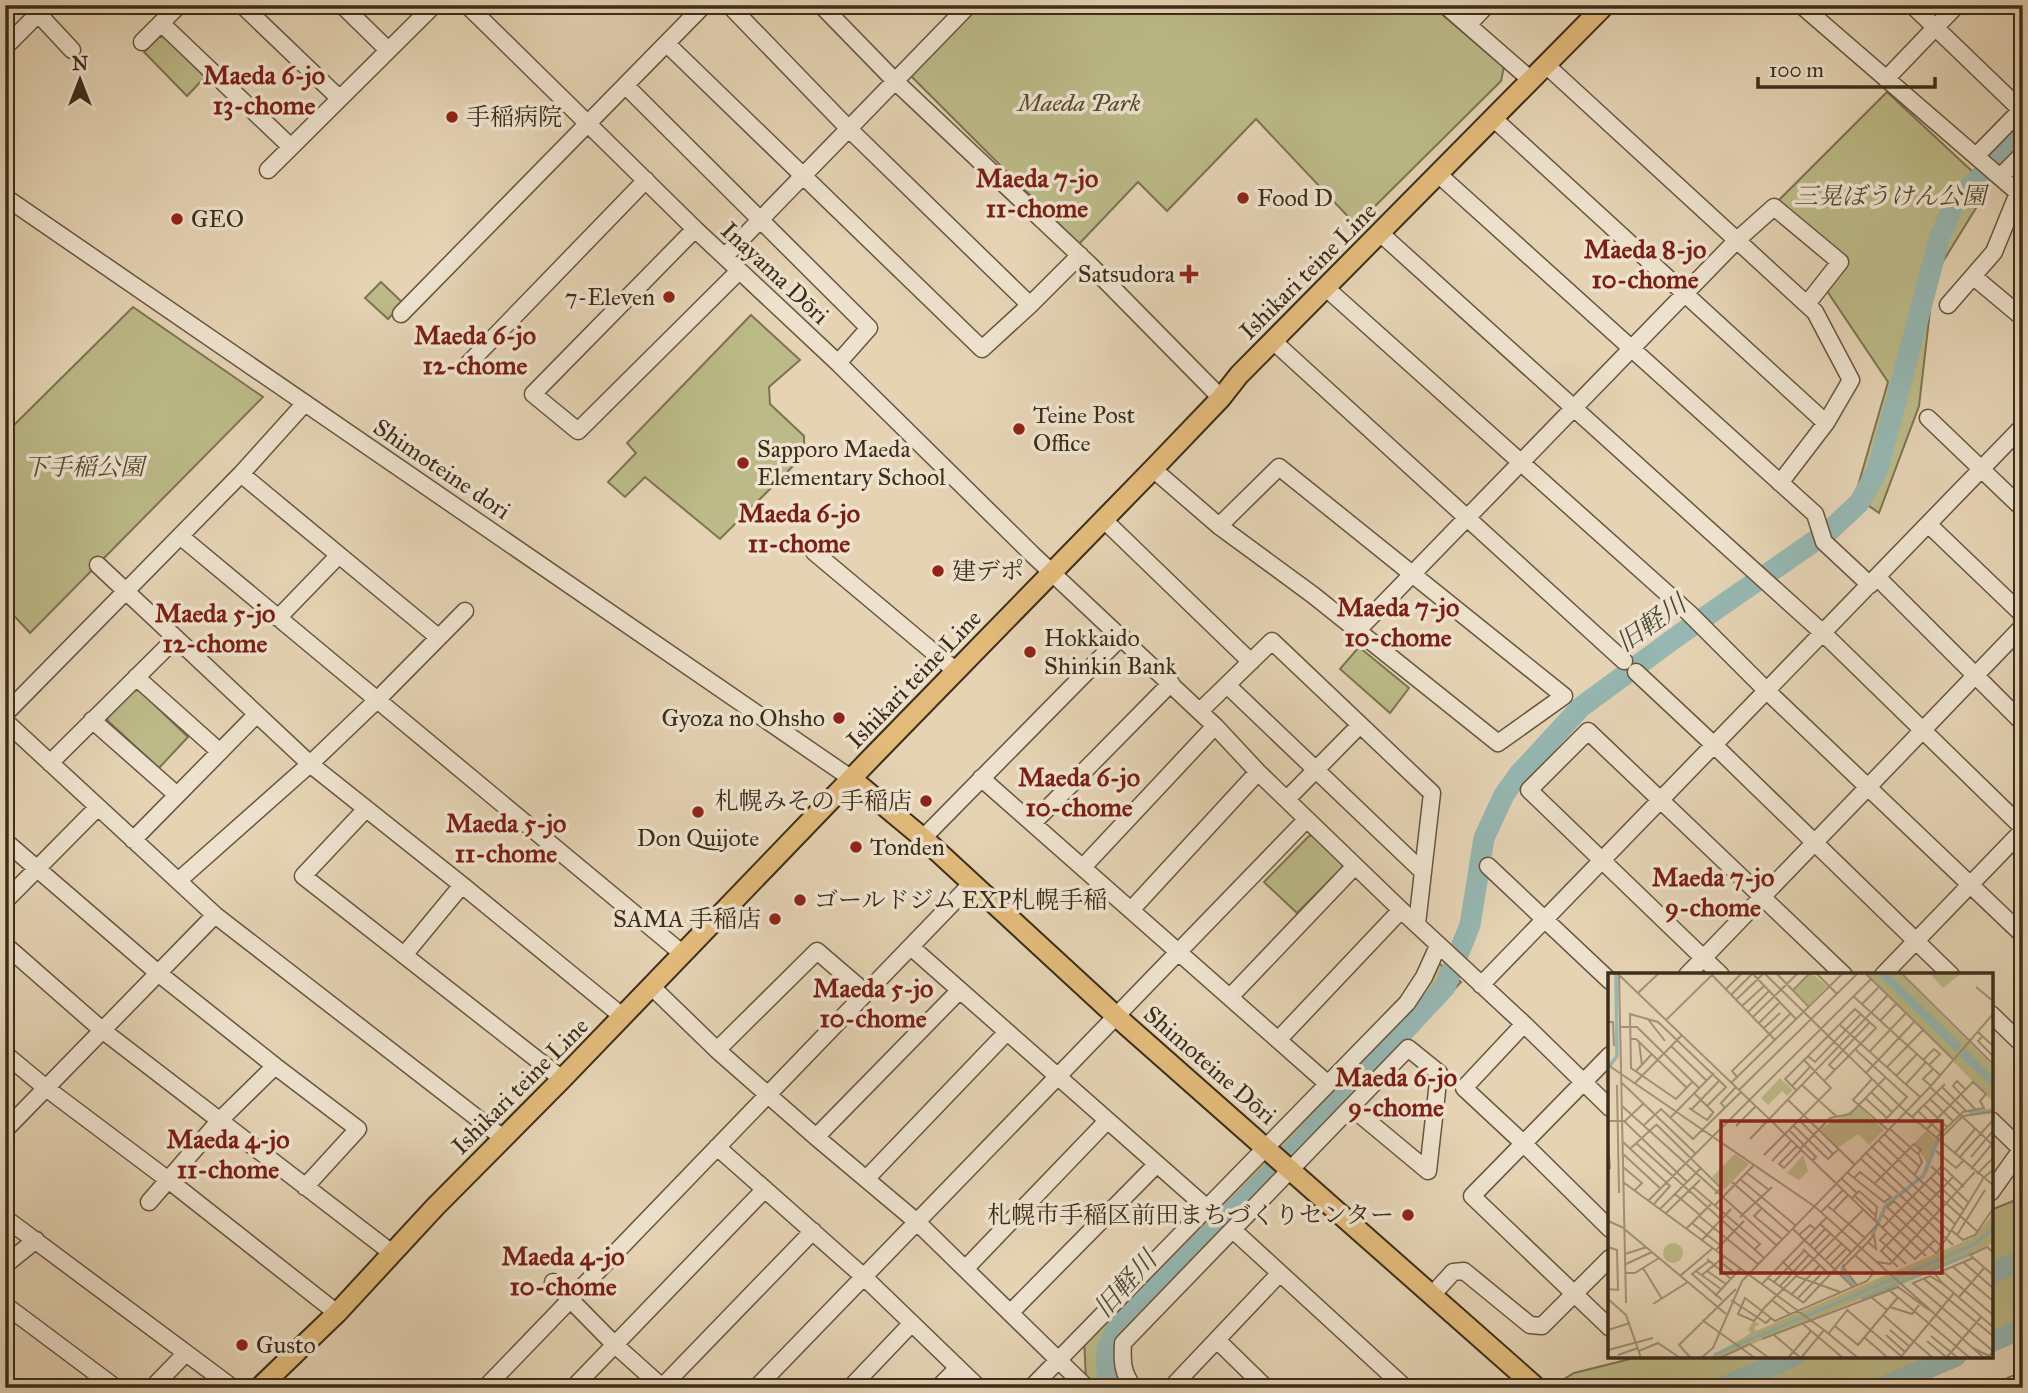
<svg xmlns="http://www.w3.org/2000/svg" width="2028" height="1393" viewBox="0 0 2028 1393" font-family="'IM FELL Great Primer','Noto Serif JP',serif">
	<rect width="100%" height="100%" fill="#e5d3b4"/>
	<filter id="stains"><feTurbulence type="fractalNoise" baseFrequency=".00286" numOctaves="4"/><feColorMatrix values="0 0 0 0 .2 0 0 0 0 .09 0 0 0 0 .02 0 0 0 .5 -.17"/></filter>
	<radialGradient id="worn" r=".72"><stop offset=".6" stop-color="#630" stop-opacity="0"/><stop offset="1" stop-color="#630" stop-opacity=".3"/></radialGradient>
	<!-- green -->
	<path fill="#bcba88" stroke="#7c7451" stroke-width="2" d="M978,5H1431L1504,67L1501,81L1356,225L1256,119L1167,211L1138,182L1079,244L911,76L916,66Z
		M159,37H165L205,77L187,96L144,52Z
		M1887,92L1989,187L1934,276L1919,406L1879,513L1855,496L1888,382L1825,288L1847,257L1777,202Z
		M381,282L403,303L388,319L365,298Z
		M133,307L263,397L30,633L5,606V434Z
		M751,315L800,360L769,387L770,404L804,436V455L720,539L645,477L625,497L608,482L636,453L627,443Z
		M1359,647L1409,688L1390,713L1340,669Z
		M135,690L140,691L188,737L159,768L108,721L107,717Z
		M1315,835L1342,864V868L1297,913L1264,882L1309,836Z
		M1435,960L1461,982L1119,1342L1131,1388H1093L1086,1381L1084,1337L1330,1086Z
		M2023,1197V1325L1991,1337V1210Z
		M1642,1356H1947L1874,1388H1549L1574,1373Z"/>
	<g fill="none" stroke-linecap="round" stroke-linejoin="round">
		<!-- river -->
		<path stroke="#96b7b2" stroke-width="21" d="M1290,1154L1445,987L1470,925L1484,838L1504,795L1519,774L1581,707L1679,635L1829,531L1859,503L1878,469L1940,236L1956,201L2023,134
			M1991,1273L2023,1260
			M1991,1342L2023,1328
			M1113,1388C1102,1365 1105,1347 1118,1326L1275,1169
			M1721,1388L1794,1356
			M1881,1388L1956,1356"/>
		<defs>
			<path id="minor" d="M30,5L72,50
				M242,5L339,98
				M342,5L388,50
				M467,5L695,229L838,363L1033,555L1215,726L1258,772L1401,910L1524,1024L1610,1108
				M729,5L849,129L1030,305L1080,255
				M821,5L895,81L1091,266L1221,398
				M1445,5L1531,80
				M1801,5L2023,197
				M1912,5L2021,110
				M2021,5L2023,6
				M161,23L291,147
				M1468,25L1487,5
				M142,42L179,5
				M667,44L982,349L1030,305
				M5,47L47,5
				M1546,65L1815,312L1851,380L1826,423L1780,483
				M1886,79L1957,5
				M626,86L869,328L838,363
				M1493,118L1826,423
				M1976,156L2023,108
				M268,170L434,5
				M1438,174L1815,514L1824,542L1870,585
				M2000,177L2023,154
				M5,197L852,779
				M695,229L533,394L578,431L739,271
				M1380,233L1823,633L2023,828
				M725,256L969,5
				M1974,277L2023,318
				M1326,288L1689,613L1767,691L2023,935
				M1948,305L1994,252L2018,193
				M401,314L704,5
				M1273,341L1624,661
				M467,365L646,180
				M1928,418L2023,509
				M1153,469L1219,526L1313,595L1498,743L1564,696L1279,467L1219,526
				M241,474L438,637
				M1104,520L1251,662
				M1928,524L2023,615
				M180,536L683,954
				M814,552L956,671
				M98,565L310,764L462,885L622,1016
				M1877,577L2023,723
				M278,618L339,555
				M1357,631L1737,240L1774,207L1840,262L1807,304
				M1636,672L1714,745L1951,975
				M136,677L220,752
				M1227,685L1423,872
				M1200,711L1272,641L1432,793L1417,924
				M5,714L241,474L305,403
				M92,720L177,795
				M5,721L215,915L503,1138
				M50,763L176,638
				M981,778L1328,1084
				M1287,799L1360,725
				M366,809L303,876L562,1079
				M1033,823L1171,683
				M923,838L1122,636
				M133,840L257,714
				M5,841L158,973L275,1066L358,1129L305,1187
				M1488,866L1610,981
				M1083,867L1215,726
				M178,881L310,764L377,700L465,611
				M5,901L98,807
				M1131,910L1258,772
				M5,945L102,1030L392,1253
				M911,947L1207,1208
				M405,954L462,885
				M1687,975L2023,626
				M1721,975L1529,790L1588,731L1844,975
				M1883,975L2023,830
				M1481,985L2023,426
				M651,986L717,1050L816,1137L917,1222L1087,1388
				M1230,997L1355,866
				M1991,1014L2023,1045
				M1524,1024L1464,1088L1523,1143L1610,1229
				M1278,1040L1401,910
				M717,1050L817,951L866,993
				M5,1054L46,1088L167,1179L337,1313
				M1610,1055L1472,1196L1610,1328
				M1991,1120L2021,1149
				M5,1130L215,915
				M816,1137L960,990
				M717,1147L864,1277L979,1388
				M867,1178L1007,1032
				M1991,1192L2023,1147
				M149,1202L220,1120L275,1066
				M5,1218L233,1388
				M1233,1230L1401,1384L1399,1388
				M5,1265L36,1240
				M965,1269L1107,1121
				M553,1282L614,1344L663,1388
				M1433,1294L1453,1272L1464,1271L1530,1325L1542,1326L1610,1258
				M5,1305L116,1388
				M1010,1313L1156,1165
				M1217,1340L1266,1388
				M5,1386L8,1388
				M152,1388L186,1353
				M485,1388L972,883
				M573,1388L765,1189
				M661,1388L813,1231
				M756,1388L1307,819
				M850,1388L912,1323
				M938,1388L958,1368
				M1031,1388L1407,1003L1424,977L1438,946
				M1134,1388C1122,1373 1122,1361 1123,1343C1218,1245 1313,1146 1408,1048L1439,1073L1428,1171L1351,1107
				M1171,1388L1280,1273
				M2006,1388L2023,1381"/>
			<path id="major" d="M852,779L923,838L1117,1017L1537,1388
				M259,1388L337,1313L435,1207L562,1079L874,755L1153,469L1221,398L1239,375L1605,5"/>
		</defs>
		<!-- minor casing -->
		<use href="#minor" stroke="#665640" stroke-width="19"/>
		<!-- major casing -->
		<use href="#major" stroke="#3b2d1a" stroke-width="23"/>
		<!-- minor -->
		<use href="#minor" stroke="#eee2ce" stroke-width="16"/>
		<!-- major -->
		<use href="#major" stroke="#e2ba7a" stroke-width="19"/>
	</g>
	<!-- markers -->
	<g fill="#8f2418" stroke="#eee2ce" stroke-width="2.5">
		<circle cx="452" cy="117" r="7"/>
		<circle cx="1243" cy="198" r="7"/>
		<circle cx="177" cy="219" r="7"/>
		<path d="M1185.5 263.5h7v7h7v7h-7v7h-7v-7h-7v-7h7z"/>
		<circle cx="669" cy="297" r="7"/>
		<circle cx="1019" cy="429" r="7"/>
		<circle cx="743" cy="463" r="7"/>
		<circle cx="938" cy="571" r="7"/>
		<circle cx="1030" cy="652" r="7"/>
		<circle cx="839" cy="718" r="7"/>
		<circle cx="926" cy="801" r="7"/>
		<circle cx="698" cy="812" r="7"/>
		<circle cx="856" cy="847" r="7"/>
		<circle cx="800" cy="900" r="7"/>
		<circle cx="775" cy="919" r="7"/>
		<circle cx="1408" cy="1215" r="7"/>
		<circle cx="242" cy="1345" r="7"/>
	</g>
	<g text-anchor="middle" dominant-baseline="central" stroke-width="7" stroke-linejoin="round" paint-order="stroke">
		<!-- park labels -->
		<g font-size="24" font-style="italic" fill="#554930" stroke="#eee2ce">
			<text x="1079" y="103">Maeda Park</text>
			<text x="1890" y="196">三晃ぼうけん公園</text>
			<text x="84" y="467">下手稲公園</text>
		</g>
		<!-- poi labels -->
		<g font-size="24" fill="#3b2d1a" stroke="#eee2ce" text-anchor="start">
			<text x="466" y="117">手稲病院</text>
			<text x="1257" y="198">Food D</text>
			<text x="191" y="219">GEO</text>
			<text x="1175" y="274" text-anchor="end">Satsudora</text>
			<text x="655" y="297" text-anchor="end">7-Eleven</text>
			<text x="1033" y="415">Teine Post<tspan x="1033" dy="28">Office</tspan></text>
			<text x="757" y="449">Sapporo Maeda<tspan x="757" dy="28">Elementary School</tspan></text>
			<text x="952" y="571">建デポ</text>
			<text x="1044" y="638">Hokkaido<tspan x="1044" dy="28">Shinkin Bank</tspan></text>
			<text x="825" y="718" text-anchor="end">Gyoza no Ohsho</text>
			<text x="912" y="801" text-anchor="end">札幌みその 手稲店</text>
			<text x="698" y="838" text-anchor="middle">Don Quijote</text>
			<text x="870" y="847">Tonden</text>
			<text x="814" y="900">ゴールドジム EXP札幌手稲</text>
			<text x="761" y="919" text-anchor="end">SAMA 手稲店</text>
			<text x="1394" y="1215" text-anchor="end">札幌市手稲区前田まちづくりセンター</text>
			<text x="256" y="1345">Gusto</text>
		</g>
		<!-- street labels -->
		<g font-size="24" fill="#3b2d1a" stroke="#eee2ce">
			<text transform="translate(1308 271) rotate(-45)">Ishikari teine Line</text>
			<text transform="translate(775 273) rotate(43)">Inayama Dōri</text>
			<text transform="translate(442 469) rotate(34)">Shimoteine dori</text>
			<text transform="translate(914 679) rotate(-46)">Ishikari teine Line</text>
			<text transform="translate(1210 1065) rotate(41)">Shimoteine Dōri</text>
			<text transform="translate(520 1086) rotate(-45)">Ishikari teine Line</text>
		</g>
		<!-- neighbourhood labels -->
		<g font-size="26" font-weight="bold" fill="#7a1f14" stroke="#eee2ce">
			<text x="264" y="75">Maeda 6-jo<tspan x="264" dy="30">13-chome</tspan></text>
			<text x="1037" y="178">Maeda 7-jo<tspan x="1037" dy="30">11-chome</tspan></text>
			<text x="1645" y="249">Maeda 8-jo<tspan x="1645" dy="30">10-chome</tspan></text>
			<text x="475" y="335">Maeda 6-jo<tspan x="475" dy="30">12-chome</tspan></text>
			<text x="799" y="513">Maeda 6-jo<tspan x="799" dy="30">11-chome</tspan></text>
			<text x="1398" y="607">Maeda 7-jo<tspan x="1398" dy="30">10-chome</tspan></text>
			<text x="215" y="613">Maeda 5-jo<tspan x="215" dy="30">12-chome</tspan></text>
			<text x="1079" y="777">Maeda 6-jo<tspan x="1079" dy="30">10-chome</tspan></text>
			<text x="506" y="823">Maeda 5-jo<tspan x="506" dy="30">11-chome</tspan></text>
			<text x="1713" y="877">Maeda 7-jo<tspan x="1713" dy="30">9-chome</tspan></text>
			<text x="873" y="988">Maeda 5-jo<tspan x="873" dy="30">10-chome</tspan></text>
			<text x="1396" y="1077">Maeda 6-jo<tspan x="1396" dy="30">9-chome</tspan></text>
			<text x="228" y="1139">Maeda 4-jo<tspan x="228" dy="30">11-chome</tspan></text>
			<text x="563" y="1256">Maeda 4-jo<tspan x="563" dy="30">10-chome</tspan></text>
		</g>
		<!-- water labels -->
		<g font-size="26" font-style="italic" fill="#4d4938" stroke="#eee2ce">
			<text transform="translate(1651 623) rotate(-35)">旧軽川</text>
			<text transform="translate(1125 1284) rotate(-48)">旧軽川</text>
		</g>
	</g>
	<!-- overview -->
	<g transform="translate(1608 973)">
		<rect width="385" height="385" fill="#e5d3b4"/>
		<path d="M203,0L219,13L201,32L186,17ZM258,0H291L385,93V129ZM321,0H352L353,1L335,15ZM172,105L185,117L179,123L174,118L160,132L153,125ZM251,133L276,157L261,172L250,161L230,175L212,156ZM318,158L330,168L318,204L319,190L306,170ZM127,181L141,191L116,217L104,204ZM195,182L200,198L191,207L179,200ZM385,242V270L370,277L113,384L104,383L143,360L140,357L145,348L152,351L146,354L148,358L364,265ZM55 280a10 10 0 1 1 20 0a10 10 0 1 1-20 0Z" fill="#bcba88"/>
		<path d="M268,0H280L354,72L348,79ZM357,75L385,104V114L351,83Z" fill="#96b7b2"/>
		<path fill="none" stroke="#96b7b2" stroke-width="3.5" d="M0,95L9,83L8,0M361,140L385,137M264,263L278,232L315,203L331,165M236,291L234,299L247,312M253,326L365,280M106,382L365,272L385,256"/>
		<path fill="none" stroke="#a19176" stroke-width="2" d="M9,0L307,286L327,267M144,0L188,46M156,0L298,139L385,212M168,0L201,34M208,0L229,21M257,0L346,87M293,0L385,91M11,2L18,330M104,2L167,67M368,14L385,28M118,16L134,0M185,17L202,0M30,20L51,0M123,22L144,1M245,23L332,102M128,27L156,0M254,31L270,15M134,33L156,13M140,39L161,18M145,44L190,0M39,45L57,68M58,47L105,1M272,48L288,31M0,49H5L6,73M151,50L172,29M232,52L312,124M13,54H29L91,115M156,55L172,40M369,58L385,73M375,63L370,68L385,83M22,66H28L79,115M31,69L34,92M63,73L98,107M248,77L299,124L273,151M262,78L298,40M200,83L207,89L253,41M315,87L326,76L332,81L321,92M0,92L206,233M279,94L315,57M227,97L221,92L262,49M28,98L44,81M258,100L306,49M288,103L309,81M129,104L124,98L183,40M264,106L245,127L280,157M85,108L68,126L23,95L22,41L50,49L118,114L99,133M13,109L88,181M27,110L74,62M123,110L235,0M298,111L318,89M9,112L11,220M194,112L229,144M184,113L203,93M323,113L315,106L325,96M322,114L385,172V197L374,206M334,114L358,138M357,116L349,108L345,113L367,136M131,117L250,0M189,118L177,106L247,36L268,55L217,107M263,119L284,139M86,120L106,140M257,125L279,145M322,126L345,148M180,127L246,191M316,132L339,154M14,133L168,272M81,135L99,147L105,140M117,135L113,130L128,114M83,137L111,108M310,138L333,160M63,144L106,100M304,144L337,111M191,147L225,181L231,176M0,148H16L79,209M17,148L36,130M48,151L113,215L107,221M35,153L53,136L85,166L133,119M128,153L148,133M186,153L220,186L225,181M282,156L311,182L314,189L307,201M181,157L208,184L204,188M318,157L365,109L378,121L372,128L376,135L355,139L328,165M276,161L312,194M142,166L279,23M270,167L317,212M331,167L355,143L385,139V158L363,184M0,169L2,196M15,169L62,213L46,231M28,170L156,285M189,173L171,191L176,195L193,177M263,173L347,251M23,175L48,152M192,176L222,145L242,141L277,105M328,178L348,195L355,188M257,179L342,259M14,180L53,216M346,181L367,156M156,182L223,115L196,87M252,185L290,220M351,185L385,147M164,188L183,168M323,193L360,229M15,194L34,210L27,217M363,196L384,171M239,199L246,205L276,229L283,224L252,199L246,205M139,200L161,217M369,201L385,185M233,205L249,220M323,205L356,237M132,206L187,252M15,209L216,357M124,209L181,259M266,211L306,171L313,177L310,181M317,211L370,259M85,214L152,271L146,277M67,221L92,242M291,221L345,272M247,223L267,242M244,225L251,218L269,234L267,249M41,227L263,6M106,233L146,192M206,233L376,385M220,233L258,266M52,236L93,195M153,236L146,243L174,266M225,238L240,222M213,239L235,217M58,240L92,207M275,242L318,283M91,243L150,291M132,244L164,214M0,248L14,254L118,341M84,250L112,272M212,251L244,280M79,255L103,231M184,255L245,314M274,255L334,193L356,214M343,257L355,267L367,262L385,236M279,260L272,267L298,291M191,262L202,252L207,256M349,262L377,217M94,267L123,236M202,272L217,256M333,273L286,228L279,234L328,280H329L333,273L338,266L375,206M0,274L9,277L10,317L0,316M195,276L222,302M207,276L223,260M108,277L136,248M385,279L379,274L362,282L385,302M17,281L39,274M365,285L327,301L335,311L322,303L305,310L385,378M99,286L123,306M218,286L234,270M101,288L84,301L114,327M111,288L128,301M174,288L190,304L232,319M269,289L282,291L367,199M355,289L385,315M18,291L44,279M223,291L239,275M290,294L273,278L345,204M345,294L385,328M35,295L54,326M88,298L113,316M99,298L118,311M334,298L385,342M18,300H27L51,285M94,302L117,283M72,303L105,275M160,305L196,330M316,306L385,363M166,309L196,278M333,309L385,354M154,311L219,244M249,312L235,294L260,269L266,262L268,276L260,269M172,313L201,282M280,316L362,385M184,321L212,292M107,323L133,295M262,323L279,337M351,324L376,295M190,325L217,297M0,326L18,342L33,385M123,327L158,350L163,345L167,348L259,308L266,299L247,282M165,328L182,341M196,329L270,251M45,331L80,309M282,334L304,341L311,332M239,337L293,383M275,342L325,385M163,345L154,338L137,325L130,341L146,348L154,338L156,335L255,237M94,347L147,385M195,351L235,385M227,353L250,372L290,324M0,357L22,350M282,357L302,374M221,360L240,336M166,362L193,385M278,362L297,379M323,363L350,385M256,364L280,385M154,366L290,314L321,337M319,368L338,384M365,375L381,383L385,379M0,377L45,365M31,378L50,370L72,385M10,382L30,375M83,385L71,372L128,316M93,385L105,375L134,308L322,114L385,41M112,385L142,371L161,385M180,385L203,358M193,385L216,357L250,385M292,385L346,320M338,385L373,344"/>
		<path fill="#8f2418" fill-opacity="0.15" stroke="#8f2418" stroke-width="3.5" d="M113,148H334V300H113Z"/>
		<rect width="385" height="385" fill="none" stroke="#3b2d1a" stroke-width="3.5"/>
	</g>
	<!-- margin -->
	<rect width="2028" height="1393" fill="none" stroke="#e5d3b4" stroke-width="28"/>
	<rect x="7" y="7" width="2014" height="1379" fill="none" stroke="#3b2d1a" stroke-width="3.5"/>
	<rect x="14" y="14" width="2000" height="1365" fill="none" stroke="#3b2d1a" stroke-width="2"/>
	<!-- north arrow -->
	<g transform="translate(80 80)" stroke="#eee2ce" stroke-width="5" paint-order="stroke">
	<path d="M0-5L12 26L0 18L-12 26Z" fill="#3b2d1a"/>
	<text y="-10" font-size="19" font-weight="bold" text-anchor="middle" fill="#3b2d1a">N</text>
	</g>
	<!-- scale -->
	<path d="M1758 77v10h177v-10" fill="none" stroke="#3b2d1a" stroke-width="3.5"/>
	<text x="1769" y="77" font-size="21" fill="#3b2d1a" stroke="#eee2ce" stroke-width="5" paint-order="stroke">100 m</text>
	<rect width="100%" height="100%" filter="url(#stains)"/>
	<rect width="100%" height="100%" fill="url(#worn)"/>
</svg>
